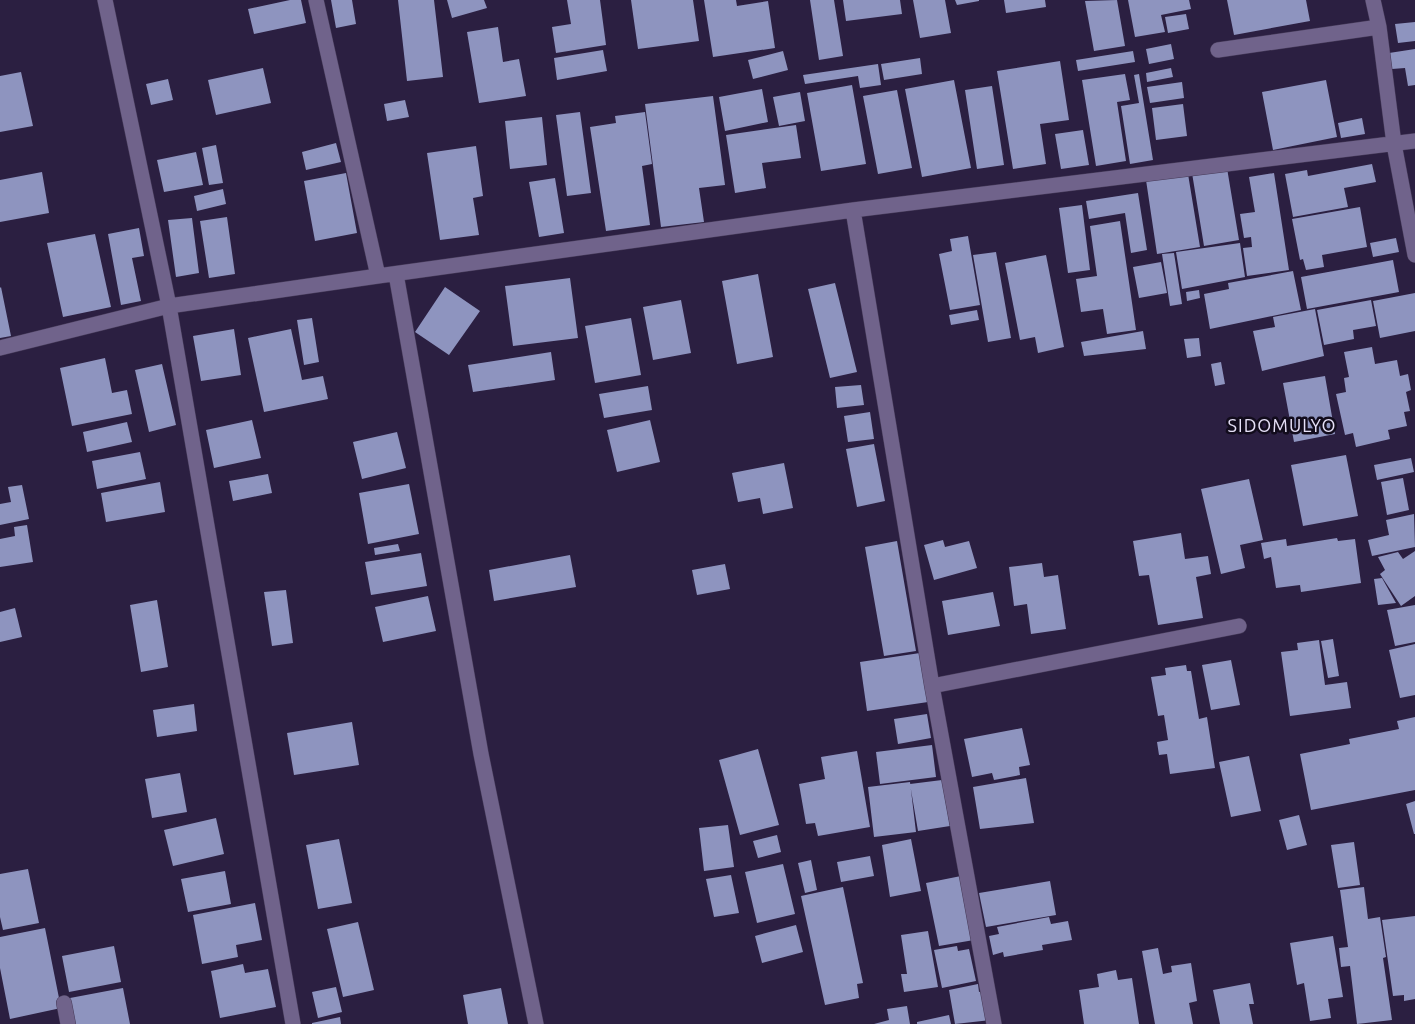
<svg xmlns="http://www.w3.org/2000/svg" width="1415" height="1024" viewBox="0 0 1415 1024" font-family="Ubuntu,sans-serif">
	<rect width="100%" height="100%" fill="#2b1f41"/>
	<!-- building -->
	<path fill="#8e94bf" d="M290,0H301L306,23L254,34L248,9Z
		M331,0H352L356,24L336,28Z
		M398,0H434L443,77L407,81Z
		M447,0H484L487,8L452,18Z
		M567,0H600L606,45L556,53L552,27L571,24Z
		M631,0H693L699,41L638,49Z
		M704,0H736L737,6L768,1L775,48L713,57Z
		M810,0H834L843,56L819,60Z
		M843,0H900L902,14L846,21Z
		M913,0H945L951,33L920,38Z
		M955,0H979V1L957,5Z
		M1004,0H1045L1046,7L1006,13Z
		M1117,0L1125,46L1094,51L1085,1Z
		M1128,0H1189L1191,9L1161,15L1165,32L1135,37Z
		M1227,0H1306L1310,21L1234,35Z
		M1186,14L1189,29L1168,33L1165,17Z
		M1415,22V41L1398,43L1395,24Z
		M498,27L503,62L519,59L526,96L479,103L467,32Z
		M1171,44L1174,59L1149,64L1146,49Z
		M1415,49V85L1408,86L1405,68L1392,69L1389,53Z
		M603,50L607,71L557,80L554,58Z
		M783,51L788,70L753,79L748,60Z
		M1133,51L1135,62L1078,71L1076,60Z
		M920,58L922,74L884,80L881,64Z
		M1060,61L1069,120L1040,124L1046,164L1013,169L997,71Z
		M878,64L881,85L860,88L858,76L805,84L803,75Z
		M263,68L271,103L216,115L208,80Z
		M1171,68L1173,77L1147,82L1146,73Z
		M21,72L33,126L0,132V76Z
		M1125,74L1130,100L1117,102L1126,161L1096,166L1082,80Z
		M1139,74L1153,160L1130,164L1121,106L1139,103L1134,75Z
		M168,79L173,100L151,105L146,84Z
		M954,80L971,168L922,177L905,89Z
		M1326,80L1337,137L1273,150L1262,92Z
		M1182,82L1184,98L1150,103L1147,87Z
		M852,85L866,164L821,171L807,93Z
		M992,86L1004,165L977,169L965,90Z
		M762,89L768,122L725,131L719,97Z
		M897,90L912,168L878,174L863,96Z
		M800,92L805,121L779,126L773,97Z
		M713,96L725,185L699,188L704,222L661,227L645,104Z
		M405,100L409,117L387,121L384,104Z
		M1183,104L1187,136L1156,140L1152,108Z
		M580,112L591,193L567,196L556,115Z
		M645,112L652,164L642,166L650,225L606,231L590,127L616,123L615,116Z
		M542,117L547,165L510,169L505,121Z
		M1362,118L1365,134L1341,138L1338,123Z
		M796,125L801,158L762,163L766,188L735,193L726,135Z
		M1083,130L1089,165L1061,169L1055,134Z
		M336,143L341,162L306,170L302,152Z
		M216,145L223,183L209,185L202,148Z
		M476,146L483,196L473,198L479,235L440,240L427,153Z
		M196,152L203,185L164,192L157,160Z
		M1372,164L1376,182L1344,188L1348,207L1293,217L1285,174L1307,170L1308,176Z
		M1227,168L1239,240L1204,246L1192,173Z
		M42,172L49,213L0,222V180Z
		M346,173L357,233L315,241L304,181Z
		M1274,173L1289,270L1247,276L1243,248L1252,247L1251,237L1244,238L1240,214L1255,212L1249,177Z
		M1188,174L1200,247L1157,254L1146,180Z
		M555,178L564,233L539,237L529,182Z
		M223,189L226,204L197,211L194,196Z
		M1138,193L1147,250L1131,253L1125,213L1089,219L1086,201Z
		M1082,205L1090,270L1068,273L1059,208Z
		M1360,207L1367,247L1322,255L1324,267L1306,270L1303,259L1300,260L1292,219Z
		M227,217L235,274L209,278L200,221Z
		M192,218L199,273L176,277L168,220Z
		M1120,221L1136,330L1107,334L1103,309L1081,312L1076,279L1097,276L1090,226Z
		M139,228L144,256L132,258L141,301L121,305L108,234Z
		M95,234L111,307L63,317L47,243Z
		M968,236L980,305L950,310L939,254L952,251L950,239Z
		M1396,238L1399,252L1373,257L1370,243Z
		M1240,243L1245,277L1182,289L1176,252Z
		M996,252L1011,338L988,342L973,255Z
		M1174,253L1182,304L1170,306L1162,254Z
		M1046,255L1064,347L1038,353L1035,337L1020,340L1005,263Z
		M1393,260L1399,292L1307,309L1301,277Z
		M1161,262L1167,293L1139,298L1133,267Z
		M1293,271L1301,310L1210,329L1204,294L1229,289L1228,283Z
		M758,274L773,357L737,364L722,281Z
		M570,278L578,338L513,346L505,286Z
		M835,283L857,372L830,378L808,289Z
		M1,287L11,336L0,338V288Z
		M445,287L480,311L449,355L415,332Z
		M1199,290L1200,298L1187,301L1186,292Z
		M1415,293V331L1380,338L1373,301Z
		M681,300L691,353L653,360L643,307Z
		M1371,300L1376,326L1353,330L1354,339L1324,345L1317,310Z
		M1315,309L1324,356L1262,371L1253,331L1275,327L1273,317Z
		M977,310L979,320L951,325L949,315Z
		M312,318L319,362L304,365L297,320Z
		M631,318L641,375L595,383L585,326Z
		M234,329L241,375L201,381L193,336Z
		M291,329L302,380L323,376L328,399L264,412L248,338Z
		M1143,331L1146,349L1084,356L1081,342Z
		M1199,338L1201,356L1187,358L1184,339Z
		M1372,347L1375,364L1397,360L1400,376L1408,374L1411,390L1406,392L1410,411L1404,412L1407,426L1388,430L1390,439L1356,447L1353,433L1345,435L1336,394L1346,392L1344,378L1349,377L1344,352Z
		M551,352L555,380L473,392L468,365Z
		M105,358L112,393L127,390L132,414L72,426L60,368Z
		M1221,362L1225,384L1215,386L1211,364Z
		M162,364L176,425L149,432L135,370Z
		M1325,376L1335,434L1294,442L1283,383Z
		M861,385L864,405L837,408L835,387Z
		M648,386L652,410L604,418L599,394Z
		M870,412L874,439L848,442L844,416Z
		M252,420L261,458L214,468L206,430Z
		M650,420L660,462L617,472L607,430Z
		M127,422L132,442L87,452L83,432Z
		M397,432L406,468L362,479L353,442Z
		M874,444L885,501L857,507L846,449Z
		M140,452L146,479L97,489L92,461Z
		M1346,455L1358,516L1303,526L1291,465Z
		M1411,458L1414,472L1377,480L1374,465Z
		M784,463L793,508L763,514L760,498L738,502L732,473Z
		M268,474L272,493L233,501L229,481Z
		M1403,478L1409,510L1387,515L1381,482Z
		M1249,479L1263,540L1240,545L1245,568L1221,574L1201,489Z
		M160,482L165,512L106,522L101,493Z
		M409,484L419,534L368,544L359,493Z
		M22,485L29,519L0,525V504L11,502L8,487Z
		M1414,514L1415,547L1372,556L1368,540L1389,535L1386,520Z
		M27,525L33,562L0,567V539L15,536L14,527Z
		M1181,533L1185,559L1208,556L1211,574L1196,577L1203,618L1158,625L1149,575L1139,576L1133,541Z
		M1337,538L1338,541L1355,539L1361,583L1301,592L1300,585L1276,588L1271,557L1264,559L1261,543L1286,539L1287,546Z
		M943,540L945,547L969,541L977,568L934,580L924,545Z
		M897,541L916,651L884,656L865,547Z
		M398,544L400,551L375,555L374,548Z
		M1415,551V596L1401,606L1380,574L1385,570L1378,557L1398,552L1403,559Z
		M421,553L427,586L371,595L365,562Z
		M570,555L576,587L494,601L489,570Z
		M1042,563L1044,577L1058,575L1066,629L1031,634L1027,604L1014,606L1009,567Z
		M725,564L730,589L697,595L692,570Z
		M1382,578L1396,603L1378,605L1374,579Z
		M286,590L293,643L272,646L264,592Z
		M993,592L1000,626L948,635L942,601Z
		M428,596L436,631L383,642L375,607Z
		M157,600L168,667L141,672L130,605Z
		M1415,605V642L1395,646L1387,610Z
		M15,608L22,637L0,642V612Z
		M1333,639L1339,676L1328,678L1321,641Z
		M1319,640L1325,685L1347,682L1351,708L1290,716L1281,652L1298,650L1297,643Z
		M1415,644V695L1400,698L1389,650Z
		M920,653L928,702L867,711L860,662Z
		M1231,660L1240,705L1211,710L1202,665Z
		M1186,665L1187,671H1191L1199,719L1207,717L1215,768L1170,774L1167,754L1159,755L1157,742L1168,740L1164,715L1158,716L1151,677L1166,675L1165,668Z
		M194,704L197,731L157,737L153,710Z
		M927,714L931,738L898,744L894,719Z
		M1415,717V790L1311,810L1300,754L1350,744L1349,739L1399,729L1397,721Z
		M352,722L359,765L294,775L287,733Z
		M1022,728L1030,765L1019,767L1020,775L994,780L992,773L972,777L964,739Z
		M932,745L936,777L880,784L876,752Z
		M758,749L779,825L740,835L719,760Z
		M857,751L870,827L818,836L815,823L806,824L799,784L825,779L821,757Z
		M1249,756L1261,811L1231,817L1219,762Z
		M180,773L187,812L152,818L145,779Z
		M1026,778L1034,823L980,829L973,787Z
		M942,780L950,826L918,831L910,784Z
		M910,782L916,832L874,837L868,787Z
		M1415,801V834H1414L1406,804Z
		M1299,815L1307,845L1287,850L1279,820Z
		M216,818L224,854L173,866L164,830Z
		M728,825L734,867L704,871L699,828Z
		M777,835L781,852L758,858L753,841Z
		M339,839L352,903L318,909L306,845Z
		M911,839L921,891L890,897L882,845Z
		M1354,842L1360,885L1338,888L1331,845Z
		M870,856L874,876L841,882L837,862Z
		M811,860L817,890L805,893L798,863Z
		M783,864L795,914L757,923L745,872Z
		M28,869L39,923L3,930L0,917V874Z
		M225,871L231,904L188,912L181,879Z
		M731,875L739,913L714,917L706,879Z
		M961,876L974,940L939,946L926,883Z
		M1050,881L1056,915L986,927L979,893Z
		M843,887L863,983L857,984L859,998L825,1005L801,896Z
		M1364,887L1368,919L1380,917L1386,957L1383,958L1392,1020L1357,1024L1350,966L1341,967L1339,948L1348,947L1340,890Z
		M255,903L262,940L236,945L238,957L202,964L193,915Z
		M1415,916V999L1404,1001V995L1393,996L1382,920Z
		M1049,917L1051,924L1068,921L1072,940L1042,945L1043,950L1004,957L1003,952L993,955L989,936L999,934L997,927Z
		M358,922L374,990L343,997L327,929Z
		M796,925L803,952L762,963L755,936Z
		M45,928L61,1008L10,1019L0,968V937Z
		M928,931L938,987L904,992L901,974H907L901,935Z
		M1333,936L1343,997L1328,999L1331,1018L1310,1021L1304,983L1297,985L1290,943Z
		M114,946L121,982L69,992L62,956Z
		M957,946L958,951L969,949L976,981L942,988L934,950Z
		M1158,948L1163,974L1172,972L1171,966L1191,963L1197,1001L1189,1003L1193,1024H1155L1142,951Z
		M243,964L245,973L268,969L276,1007L220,1018L211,971Z
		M1116,970L1118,980L1132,978L1139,1024H1084L1079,990L1099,987L1097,974Z
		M1250,983L1254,1004H1249L1253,1024H1220L1213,990Z
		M978,984L979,992L986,990L991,1020L955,1024L949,990Z
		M336,987L342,1012L318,1018L312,992Z
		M123,988L130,1024H75L70,998Z
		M501,988L508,1024H468L463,995Z
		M907,1006L910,1024H874L889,1020L887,1009Z
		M949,1015L951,1024H917V1022Z
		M340,1017L341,1024H312V1023Z"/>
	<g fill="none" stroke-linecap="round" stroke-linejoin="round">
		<defs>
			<path id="minor" d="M105,0L169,306L293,1024
				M316,0L378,276
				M1373,0L1379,27L1394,144L1415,255
				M1218,50L1379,27
				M853,210L932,686L994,1024
				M396,274L481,754L536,1024
				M0,348L169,306L378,276L853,210L1415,141
				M932,686L1239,626
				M64,1003L68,1024"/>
		</defs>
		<!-- minor casing -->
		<use href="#minor" stroke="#463b59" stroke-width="16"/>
		<!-- minor -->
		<use href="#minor" stroke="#70638b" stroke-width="15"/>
	</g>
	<g text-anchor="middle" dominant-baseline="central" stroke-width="5" stroke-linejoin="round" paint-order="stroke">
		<!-- quarter labels -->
		<g font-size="18" letter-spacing="1" fill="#e6e0f7" stroke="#120c1c">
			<text x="1282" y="425">SIDOMULYO</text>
		</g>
	</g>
</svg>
